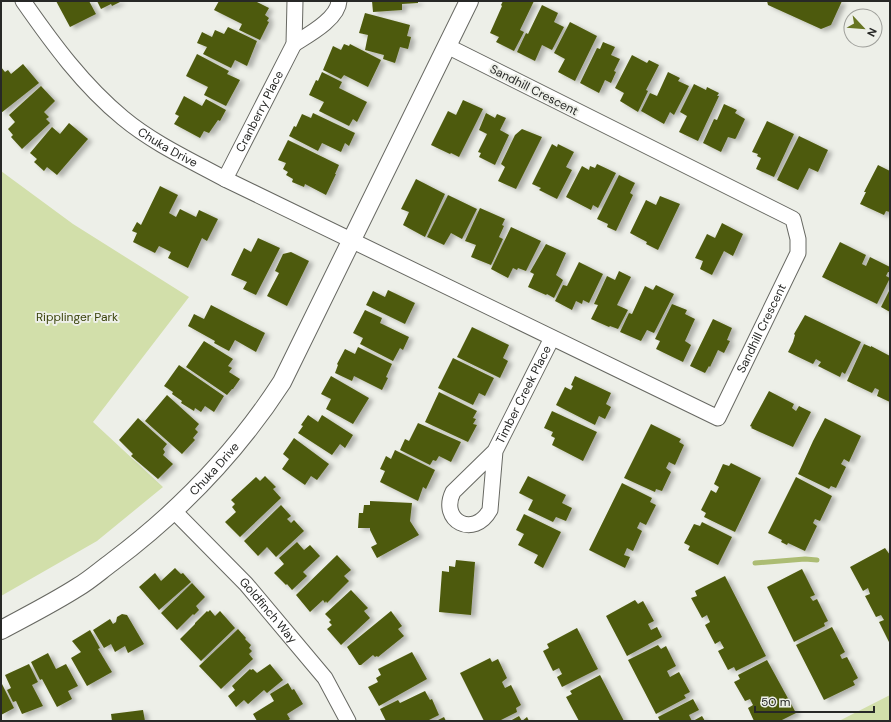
<svg xmlns="http://www.w3.org/2000/svg" width="891" height="722" viewBox="0 0 891 722" font-family="'DM Sans',sans-serif">
	<defs>
		<filter id="shadow"><feDropShadow dx="4.5" dy="2.5" stdDeviation="2" flood-color="#0004"/></filter>
	</defs>
	<rect width="100%" height="100%" fill="#edefe8"/>
	<!-- green -->
	<path fill="#d2dfaa" d="M1,171L73,224L189,297L93,422L163,487L97,541L1,596Z
		M890,695V721H839Z"/>
	<g fill="none" stroke-linecap="round" stroke-linejoin="round">
		<!-- stream -->
		<path stroke="#acbc73" stroke-width="5" d="M755,563L805,559L817,560"/>
	</g>
	<!-- building -->
	<path fill="#4d5a0b" filter="url(#shadow)" d="M56,1H89L96,14L70,27Z
		M97,1H122L112,6L111,4L101,9Z
		M219,1H255L269,8L265,15L269,18L267,21L269,22L260,40L239,30L242,24L214,10Z
		M372,1H418V3L402,4V10L373,12Z
		M503,1H534L520,30L524,32L514,51L496,42L499,37L490,33L502,6L501,5Z
		M767,1H842L831,25L821,29L768,5Z
		M542,5L558,13L554,22L564,27L552,50L542,45L535,61L517,52L526,33L528,34Z
		M365,13L410,25L407,36L411,37L408,49L400,47L395,63L383,59L384,55L365,50L368,35L359,33Z
		M570,22L597,36L575,81L558,72L565,59L554,53Z
		M228,27L257,41L247,66L235,60L231,68L203,54L207,47L197,43L202,32L212,37L215,30L224,34Z
		M603,42L615,47L611,55L620,59L614,71L616,72L611,83L605,80L599,93L580,83L597,48L600,49Z
		M344,44L349,46L350,44L381,60L368,87L344,75L341,79L323,70L333,46L341,50Z
		M197,54L229,71L227,74L240,80L226,106L204,95L208,87L186,76Z
		M632,55L647,63L649,60L659,65L646,90L648,91L638,112L620,101L624,93L615,88Z
		M23,64L39,83L1,113V67L5,72L8,70L11,74Z
		M322,72L342,82L339,88L367,102L357,122L353,119L349,126L319,111L324,102L309,95L316,80L318,81Z
		M668,72L680,78L678,81L689,86L674,115L670,112L664,124L641,111L650,93L657,96Z
		M694,84L706,90L707,87L719,93L717,96H719L698,141L679,132L687,116L680,112Z
		M41,86L55,101L44,112L49,117L46,119L50,123L22,149L11,137L13,135L8,129L15,122L9,115Z
		M184,96L202,106L206,99L226,110L220,121L218,120L209,133L204,131L200,138L174,124L179,116L175,114Z
		M463,100L483,109L459,157L451,153L450,154L431,145L448,111L456,115Z
		M724,104L737,110L735,113L745,119L736,138L735,139L728,137L721,152L703,143L714,119L717,120Z
		M313,113L355,133L349,146L345,143L341,152L322,143L318,151L289,136L294,126L296,127L302,114L311,118Z
		M486,113L495,118L497,114L506,118L500,130L509,135L495,165L479,157L481,153L478,152L487,134L479,130Z
		M767,121L794,134L774,177L756,169L761,158L757,156L758,154L752,152Z
		M69,123L88,139L57,175L47,167L44,171L34,162L37,159L30,153L52,127L60,134Z
		M522,129L542,137L516,189L498,181L505,167L501,164L515,135Z
		M799,136L828,150L818,172L809,168L798,190L777,180Z
		M288,140L339,165L335,174H336L326,195L305,184L304,187L292,182L293,179L286,175L288,172L283,169L286,163L278,160Z
		M552,144L557,147L558,144L574,152L566,167L572,170L557,199L539,190L541,188L532,184Z
		M597,164L616,173L598,208L593,205L591,210L566,197L582,166L589,170L590,166L595,168Z
		M878,165L890,171V212L886,211L884,215L860,204L866,192H864Z
		M619,175L635,183L630,193L633,195L616,231L607,227L608,224L597,219Z
		M416,179L445,194L425,237L403,225L409,212L401,209Z
		M160,186L178,195L169,213L176,217L180,209L196,217L199,210L218,219L207,241L202,238L188,268L168,258L171,252L159,246L155,253L133,242L137,233L132,231L137,222L141,225Z
		M448,195L477,209L462,239L451,233L444,245L427,237Z
		M660,196L680,204L658,250L646,244L647,242L630,233L646,200L656,205Z
		M480,208L505,219L502,225L504,226L499,237L503,239L491,265L471,257L476,245L465,241Z
		M722,223L743,234L733,256L724,251L712,275L700,269L703,261L695,258L707,234L715,238Z
		M511,227L541,241L526,271L518,268L517,270L513,268L508,278L491,269Z
		M258,238L280,248L256,295L243,289L247,282L231,275L244,248L251,252Z
		M840,242L866,255L862,264L866,266L870,257L890,267V272H888L886,276L890,278L877,304L822,277Z
		M546,244L566,253L556,275L563,280L554,298L547,294L546,295L528,287L534,274L530,272Z
		M291,252L309,261L287,306L267,296L279,273L275,271L283,254Z
		M579,262L603,274L589,303L583,300L582,304L576,301L572,310L555,301L563,285L567,286Z
		M619,271L631,277L617,305L628,310L618,329L610,326L609,327L591,319L598,305L594,304L607,276L615,280Z
		M656,285L674,294L654,333L647,330L641,341L620,332L629,313L632,314L645,286L653,290Z
		M890,289V312L881,307Z
		M388,290L415,303L405,324L366,305L373,291L385,297Z
		M672,304L687,310L685,314L695,319L685,341L691,345L683,362L656,349L660,341L655,339Z
		M211,305L265,333L256,352L235,340L229,351L214,343L215,341L188,326L194,314L204,319Z
		M365,310L382,318L380,323L409,337L403,350L400,348L393,361L360,344L363,338L353,333Z
		M805,315L861,342L845,374L842,372L840,377L818,366L821,362L816,359L813,364L788,352L793,342L795,335L794,334Z
		M713,319L732,328L727,340L730,341L724,353L718,350L710,367L709,366L705,373L690,366Z
		M472,327L509,345L503,358L508,361L500,378L457,357Z
		M204,341L233,359L228,366L232,368L229,372L240,379L233,389H232L227,395L186,367Z
		M864,344L871,347V346L890,356V402L877,396L879,390L875,388L872,393L847,381Z
		M358,347L392,364L386,377L388,378L382,390L354,376L352,381L335,373L338,365L337,364L345,349L355,354Z
		M453,358L494,378L485,396L479,393L473,405L438,388Z
		M179,365L224,396L214,412L205,406L201,412L195,408L194,411L181,403L182,401L172,394L173,392L164,386Z
		M331,376L369,398L353,424L326,409L331,399L321,394Z
		M575,376L611,393L606,404L611,407L605,419L599,416L595,425L556,405L565,387L571,390L573,386L571,385Z
		M769,391L794,404L792,408L796,411L799,406L811,412L793,447L751,428L752,427L750,426Z
		M439,392L477,411L473,418L476,419L473,424L477,425L468,442L425,422Z
		M167,395L199,424L195,429L198,432L193,438L195,440L182,454L145,421Z
		M552,411L597,432L583,461L552,445L555,438L551,436L553,432L544,428Z
		M308,415L318,422L322,415L353,435L345,448L340,444L332,455L298,433L303,426L301,425Z
		M138,418L167,444L163,449L165,452L163,455L173,464L158,479L131,456L133,454L119,440Z
		M825,418L861,436L849,462L844,459L841,464L846,467L836,488L831,486L829,489L798,474L813,441Z
		M418,423L461,442L451,462L439,456L436,461L433,460L430,465L400,450L405,439L409,441Z
		M651,424L681,439L679,442L684,445L675,465L669,462L666,468L671,472L662,491L656,489L655,492L624,478Z
		M294,438L329,464L317,480L311,476L305,485L282,469L289,459L283,454Z
		M395,450L435,470L426,489L423,487L418,501L380,482L385,471L380,469L386,456L391,459Z
		M731,463L761,478L735,532L704,517L706,513L701,510L711,490L716,493L719,487L714,484L723,464L729,466Z
		M265,476L276,487L273,489L281,498L240,537L225,522L236,512L232,507L235,504L231,500L256,477L260,481Z
		M528,476L566,495L562,503L572,508L566,521L556,517L553,522L528,510L533,500L519,493Z
		M796,477L832,496L820,521L815,519L813,523L817,526L805,551L788,543L787,545L781,542L782,540L768,533Z
		M622,483L652,498L650,502L656,505L646,525L640,522L637,528L642,531L633,551L627,548L624,555L630,557L625,568L589,550Z
		M370,501L412,503L410,521L419,535L377,558L371,547L377,544L370,530V528H358L359,513H363L364,505H370Z
		M281,505L291,516L287,519L291,523L294,520L304,531L276,557L267,547L258,556L244,541Z
		M524,514L561,532L543,568L534,563L538,555L518,545L524,534L516,530Z
		M702,522L732,537L718,565L688,550L690,546L684,543L694,524L700,526Z
		M297,542L304,550L310,545L320,556L303,572L307,576L292,590L287,584L286,585L274,573L284,564L279,558Z
		M885,548L890,555V644L879,622L884,620L881,615L876,617L865,596L870,594L868,588L863,591L850,567Z
		M337,555L351,570L344,576L349,581L327,603L326,601L325,603L323,600L310,612L296,595Z
		M456,560L475,562L471,615L439,612L442,571L449,572V566L455,567Z
		M175,568L181,574L183,573L191,582L159,610L139,587L155,573L161,581Z
		M802,569L815,595L810,597L813,601L817,599L828,621L824,623L825,626L794,642L767,587Z
		M725,576L766,656L736,671L734,667L728,670L718,651L724,648L720,641L715,644L705,625L710,622L707,615L702,618L691,598L697,596L695,591Z
		M192,583L205,597L196,606L199,610L194,615L193,614L177,630L161,613Z
		M351,590L368,608L364,611L370,618L341,645L327,629L332,625L329,622L331,620L325,614Z
		M635,600L638,604L643,601L654,621L648,624L651,630L657,627L662,637L627,656L606,616Z
		M210,610L215,616L220,611L235,628L201,661L180,639L195,624V623L207,611L208,612Z
		M391,611L402,626L398,629L404,636L378,657L377,656L375,657L373,655L361,665H359L347,647Z
		M122,614L127,615L144,644L128,653L125,646L115,652L111,644L104,648L93,630L110,619L113,624L116,622L117,617Z
		M832,627L845,652L840,655L842,659L847,657L858,678L853,681L855,685L824,700L796,645Z
		M577,628L598,669L562,687L557,677L562,674L559,668L553,671L543,651L549,648L547,644Z
		M238,629L246,638L245,639L251,645L249,648L252,651L249,654L253,659L221,689L199,666Z
		M90,630L100,648L98,649L100,652L112,672L87,686L71,658L81,652L72,641Z
		M658,645L661,649L666,646L676,666L667,671L670,677L679,672L690,692L684,695L686,698L656,714L628,660Z
		M412,652L427,679L379,706L368,687L378,682L376,678L381,675L378,669Z
		M48,653L56,669L66,664L78,686L68,691L72,699L57,707L42,679L40,680L31,662Z
		M490,658L492,662L498,659L507,678L502,682L505,688L511,685L521,705L516,708L517,712L499,721H484L460,673Z
		M767,660L796,713L780,721H754L748,708L753,705L750,699L745,701L734,682L740,679L738,675Z
		M29,664L38,682L32,685L43,706L22,714L16,701L13,702L7,690L11,688L5,675Z
		M270,664L283,680L267,693L264,690L248,704L244,700L236,707L228,696L235,690L232,686L250,669L251,670L253,669L257,673Z
		M600,675L624,721H579L566,697L572,694L570,691Z
		M1,682L14,708L1,715Z
		M288,683L292,690L294,689L303,704L287,714L290,719L287,721H257L253,714L274,701L270,694Z
		M425,691L430,700L432,699L439,715L427,721H386L380,709L398,700L400,703Z
		M693,699L699,710L689,715L692,721H660L658,717Z
		M143,710L145,721H112L111,714Z
		M519,716L522,721L527,717L529,721H510Z
		M702,716L705,721H693Z
		M444,717L446,721H436Z"/>
	<g fill="none" stroke-linecap="round" stroke-linejoin="round">
		<defs>
			<g id="minor">
				<path id="s1" d="M23,1C53,44 83,85 123,118C153,143 190,160 225,179L718,418L798,253V239L793,219L447,46"/>
				<path d="M294,44C308,35 338,19 339,1"/>
				<path id="s2" d="M225,179L294,44L295,1"/>
				<path id="s3" d="M495,451L490,510C474,539 439,521 453,492L495,451L552,338"/>
				<path id="s4" d="M174,511L246,584L325,678L348,721"/>
			</g>
			<g id="tertiary">
				<path id="s5" d="M1,630C27,616 53,603 78,587C90,580 101,570 112,562C180,511 236,453 282,382L469,1"/>
			</g>
		</defs>
		<!-- minor casing -->
		<use href="#minor" stroke="#676862" stroke-width="17"/>
		<!-- tertiary casing -->
		<use href="#tertiary" stroke="#676862" stroke-width="20"/>
		<!-- minor -->
		<use href="#minor" stroke="#fff" stroke-width="15"/>
		<!-- tertiary -->
		<use href="#tertiary" stroke="#fff" stroke-width="18"/>
	</g>
	<g text-anchor="middle" dominant-baseline="central" stroke-width="4" stroke-linejoin="round" paint-order="stroke">
		<!-- street labels -->
		<g font-size="12" fill="#272826" stroke="#edefe8">
			<text transform="translate(534 90) rotate(27)">Sandhill Crescent</text>
			<text stroke="none"><textPath href="#s2" startOffset="76">Cranberry Place</textPath></text>
			<text stroke="none"><textPath href="#s1" startOffset="208">Chuka Drive</textPath></text>
			<text stroke="none"><textPath href="#s1" startOffset="921">Sandhill Crescent</textPath></text>
			<text stroke="none"><textPath href="#s3" startOffset="252">Timber Creek Place</textPath></text>
			<text stroke="none"><textPath href="#s5" startOffset="269">Chuka Drive</textPath></text>
			<text stroke="none"><textPath href="#s4" startOffset="137">Goldfinch Way</textPath></text>
		</g>
		<!-- park labels -->
		<g font-size="12" fill="#39420a" stroke="#edefe8">
			<text x="77" y="317">Ripplinger Park</text>
		</g>
	</g>
	<!-- border -->
	<rect width="891" height="722" fill="none" stroke="#272826" stroke-width="4"/>
	<!-- north arrow -->
	<g transform="translate(863 28) rotate(116)"><circle r="19" fill="#edefe8" stroke="#9e9f9a"/>
	<path d="M0-3L7 15L0 10L-7 15Z" fill="#677522"/>
	<text y="-6" font-size="11" font-weight="bold" text-anchor="middle" fill="#272826">N</text>
	</g>
	<!-- scale -->
	<path d="M755 706v6h119v-6" fill="none" stroke="#272826" stroke-width="2"/>
	<text x="761" y="706" font-size="12" fill="#272826" stroke="#edefe8" stroke-width="3" paint-order="stroke">50 m</text>
</svg>
